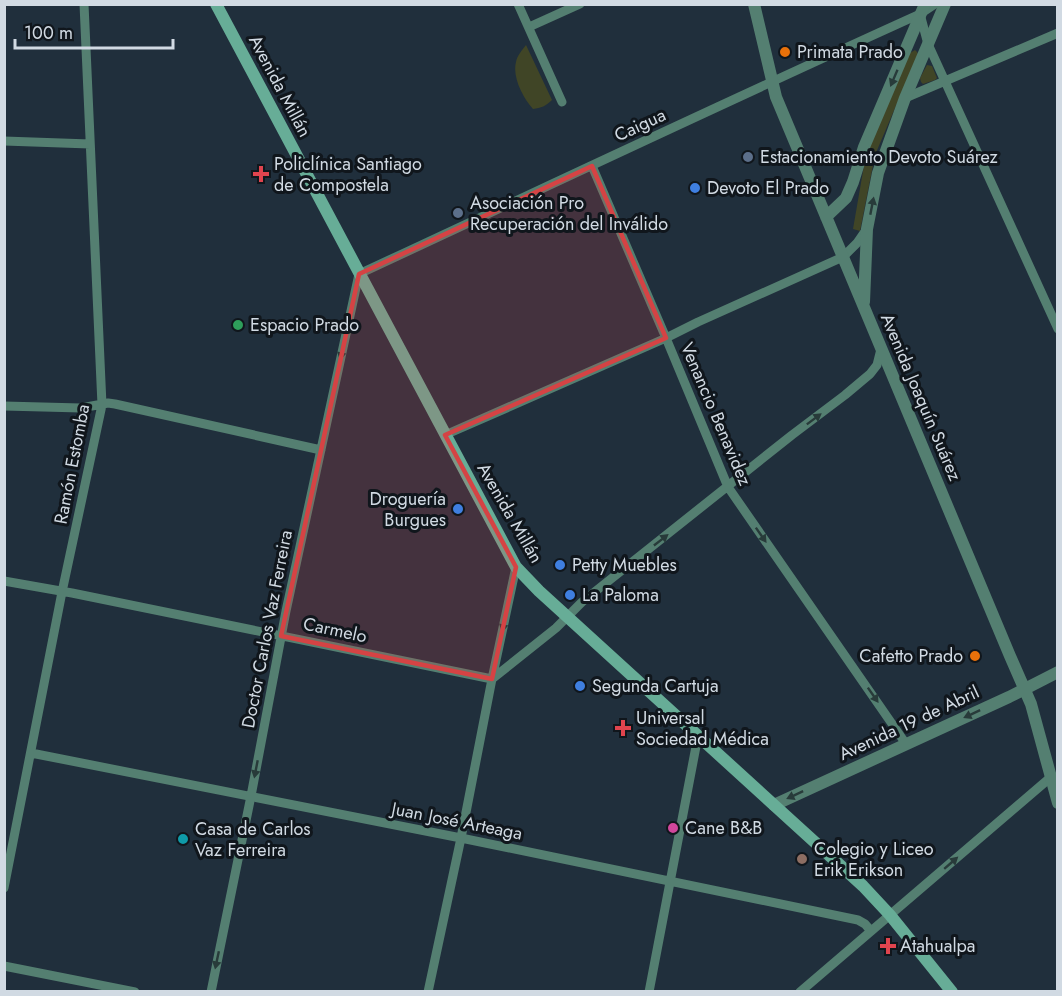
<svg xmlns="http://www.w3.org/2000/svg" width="1062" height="996" viewBox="0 0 1062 996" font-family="Jost,sans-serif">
	<rect width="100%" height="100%" fill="#202f3c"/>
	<!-- green -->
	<path fill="#404526" d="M526,45L552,100C546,106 541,108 533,109C523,98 512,77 516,62C517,56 522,50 526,45Z
		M915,50L917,52L918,54L875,155L860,231L853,229L866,154L910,53Z
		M927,65L932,66L937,78L935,80L923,84L921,82L920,78Z"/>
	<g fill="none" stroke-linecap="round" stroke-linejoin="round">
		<!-- minor -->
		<path stroke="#547f71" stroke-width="9" d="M518,4L562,102
			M920,14L928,44L1058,329
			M529,27L580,4
			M905,98L1058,33
			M4,141L90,144
			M592,166L666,338L728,487L906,744
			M4,406L81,408L108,403L115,404L321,450
			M445,435L666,338L698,322L843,257L857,243L866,230
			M4,581L72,593L492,679
			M492,679L556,628L582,602L792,435L845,395L870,374L877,365L881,349
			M31,753L461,838L858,920L865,924L871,931
			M4,888L62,592L102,405L84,4
			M4,966L135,992
			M211,992L251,796L286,611L359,274C546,187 732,99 920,14L935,4
			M428,992L461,838L492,679L516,567
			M649,992L698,736
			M800,992L1051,777"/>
		<!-- tertiary -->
		<path stroke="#547f71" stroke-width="12" d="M754,4L776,97L1010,656L1031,704L1058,803
			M826,217L846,198L853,182L864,147L925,4
			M864,302L867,229L878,173L905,98L945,4
			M774,805L1009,697L1058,672"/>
		<!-- secondary -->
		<path stroke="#67ad97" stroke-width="12" d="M216,4L516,567L539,591L863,886L890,915L952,992"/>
	</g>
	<!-- one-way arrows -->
	<defs><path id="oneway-solid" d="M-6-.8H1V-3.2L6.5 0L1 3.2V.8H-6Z" transform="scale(1.5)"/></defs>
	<g fill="#283b3a">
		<use href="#oneway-solid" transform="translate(894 78) rotate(113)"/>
		<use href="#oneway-solid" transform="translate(872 206) rotate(-79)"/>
		<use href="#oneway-solid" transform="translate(342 351) rotate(102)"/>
		<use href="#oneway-solid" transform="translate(814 419) rotate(-37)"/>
		<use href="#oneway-solid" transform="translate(761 535) rotate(55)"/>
		<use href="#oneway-solid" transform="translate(661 540) rotate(-38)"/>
		<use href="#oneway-solid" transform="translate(504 623) rotate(102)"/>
		<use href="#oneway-solid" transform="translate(873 695) rotate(55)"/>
		<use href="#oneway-solid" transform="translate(972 714) rotate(155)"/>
		<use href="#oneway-solid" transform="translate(256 769) rotate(101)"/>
		<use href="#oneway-solid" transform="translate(795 795) rotate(155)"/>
		<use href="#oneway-solid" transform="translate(951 863) rotate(-41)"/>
		<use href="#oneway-solid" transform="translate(217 960) rotate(102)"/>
	</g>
	<!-- marked area -->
	<path fill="#d54344" fill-opacity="0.2" stroke="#d54344" stroke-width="4.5" stroke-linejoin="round" d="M592,166L666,338L445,435L516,567L492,679L281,636L359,274Z"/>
	<!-- markers -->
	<g fill="#e8710a" stroke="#10161c" stroke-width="2">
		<circle cx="785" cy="52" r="6"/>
		<circle cx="975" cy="656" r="6"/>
	</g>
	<g fill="#5c6f8a" stroke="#10161c" stroke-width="2">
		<circle cx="748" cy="157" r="6"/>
		<circle cx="458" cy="213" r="6"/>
	</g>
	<g fill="#e0444e" stroke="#10161c" stroke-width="2">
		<path d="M258 165h6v6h6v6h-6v6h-6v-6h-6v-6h6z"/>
		<path d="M620 719h6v6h6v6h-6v6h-6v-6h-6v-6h6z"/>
		<path d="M885 937h6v6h6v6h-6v6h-6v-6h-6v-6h6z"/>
	</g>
	<g fill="#3f7fe0" stroke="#10161c" stroke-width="2">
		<circle cx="695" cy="188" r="6"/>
		<circle cx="458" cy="509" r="6"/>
		<circle cx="560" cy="565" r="6"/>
		<circle cx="570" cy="595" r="6"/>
		<circle cx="580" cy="686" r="6"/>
	</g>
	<circle fill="#2e9e5b" stroke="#10161c" stroke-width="2" cx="238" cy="325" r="6"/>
	<circle fill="#d1479c" stroke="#10161c" stroke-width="2" cx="673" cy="828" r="6"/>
	<circle fill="#0f9aa8" stroke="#10161c" stroke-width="2" cx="183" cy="839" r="6"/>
	<circle fill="#8d6e63" stroke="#10161c" stroke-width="2" cx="802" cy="859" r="6"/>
	<g text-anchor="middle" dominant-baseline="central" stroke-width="6" stroke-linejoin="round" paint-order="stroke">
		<!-- poi labels -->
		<g font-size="18" fill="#d1dae3" stroke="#10161c" text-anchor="start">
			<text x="797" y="52">Primata Prado</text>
			<text x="760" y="157">Estacionamiento Devoto Suárez</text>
			<text x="274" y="164">Policlínica Santiago<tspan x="274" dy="21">de Compostela</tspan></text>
			<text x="707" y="188">Devoto El Prado</text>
			<text x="470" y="203">Asociación Pro<tspan x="470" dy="21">Recuperación del Inválido</tspan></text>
			<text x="250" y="325">Espacio Prado</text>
			<text x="446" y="499" text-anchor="end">Droguería<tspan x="446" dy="21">Burgues</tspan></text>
			<text x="572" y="565">Petty Muebles</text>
			<text x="582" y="595">La Paloma</text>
			<text x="963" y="656" text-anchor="end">Cafetto Prado</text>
			<text x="592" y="686">Segunda Cartuja</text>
			<text x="636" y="718">Universal<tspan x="636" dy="21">Sociedad Médica</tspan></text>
			<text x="685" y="828">Cane B&amp;B</text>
			<text x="195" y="829">Casa de Carlos<tspan x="195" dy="21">Vaz Ferreira</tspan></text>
			<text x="814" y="849">Colegio y Liceo<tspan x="814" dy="21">Erik Erikson</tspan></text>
			<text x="900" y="946">Atahualpa</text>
		</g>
		<!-- street labels -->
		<g font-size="18" fill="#d1dae3" stroke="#10161c">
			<text transform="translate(280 86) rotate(62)">Avenida Millán</text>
			<text transform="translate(640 125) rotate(-25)">Caigua</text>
			<text transform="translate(921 397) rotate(67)">Avenida Joaquín Suárez</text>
			<text transform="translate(716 414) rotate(67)">Venancio Benavidez</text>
			<text transform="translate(72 464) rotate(-79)">Ramón Estomba</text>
			<text transform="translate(510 513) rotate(60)">Avenida Millán</text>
			<text transform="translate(267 629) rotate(-79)">Doctor Carlos Vaz Ferreira</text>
			<text transform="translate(335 630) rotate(12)">Carmelo</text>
			<text transform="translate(909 723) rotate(-25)">Avenida 19 de Abril</text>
			<text transform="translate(457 821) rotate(11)">Juan José Arteaga</text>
		</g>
	</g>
	<!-- border -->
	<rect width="1062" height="996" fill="none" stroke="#d1dae3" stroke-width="12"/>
	<!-- scale -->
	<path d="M15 39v9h158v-9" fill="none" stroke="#d1dae3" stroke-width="3"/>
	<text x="24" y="39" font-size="18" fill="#d1dae3" stroke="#10161c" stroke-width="4.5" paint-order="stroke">100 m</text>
</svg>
